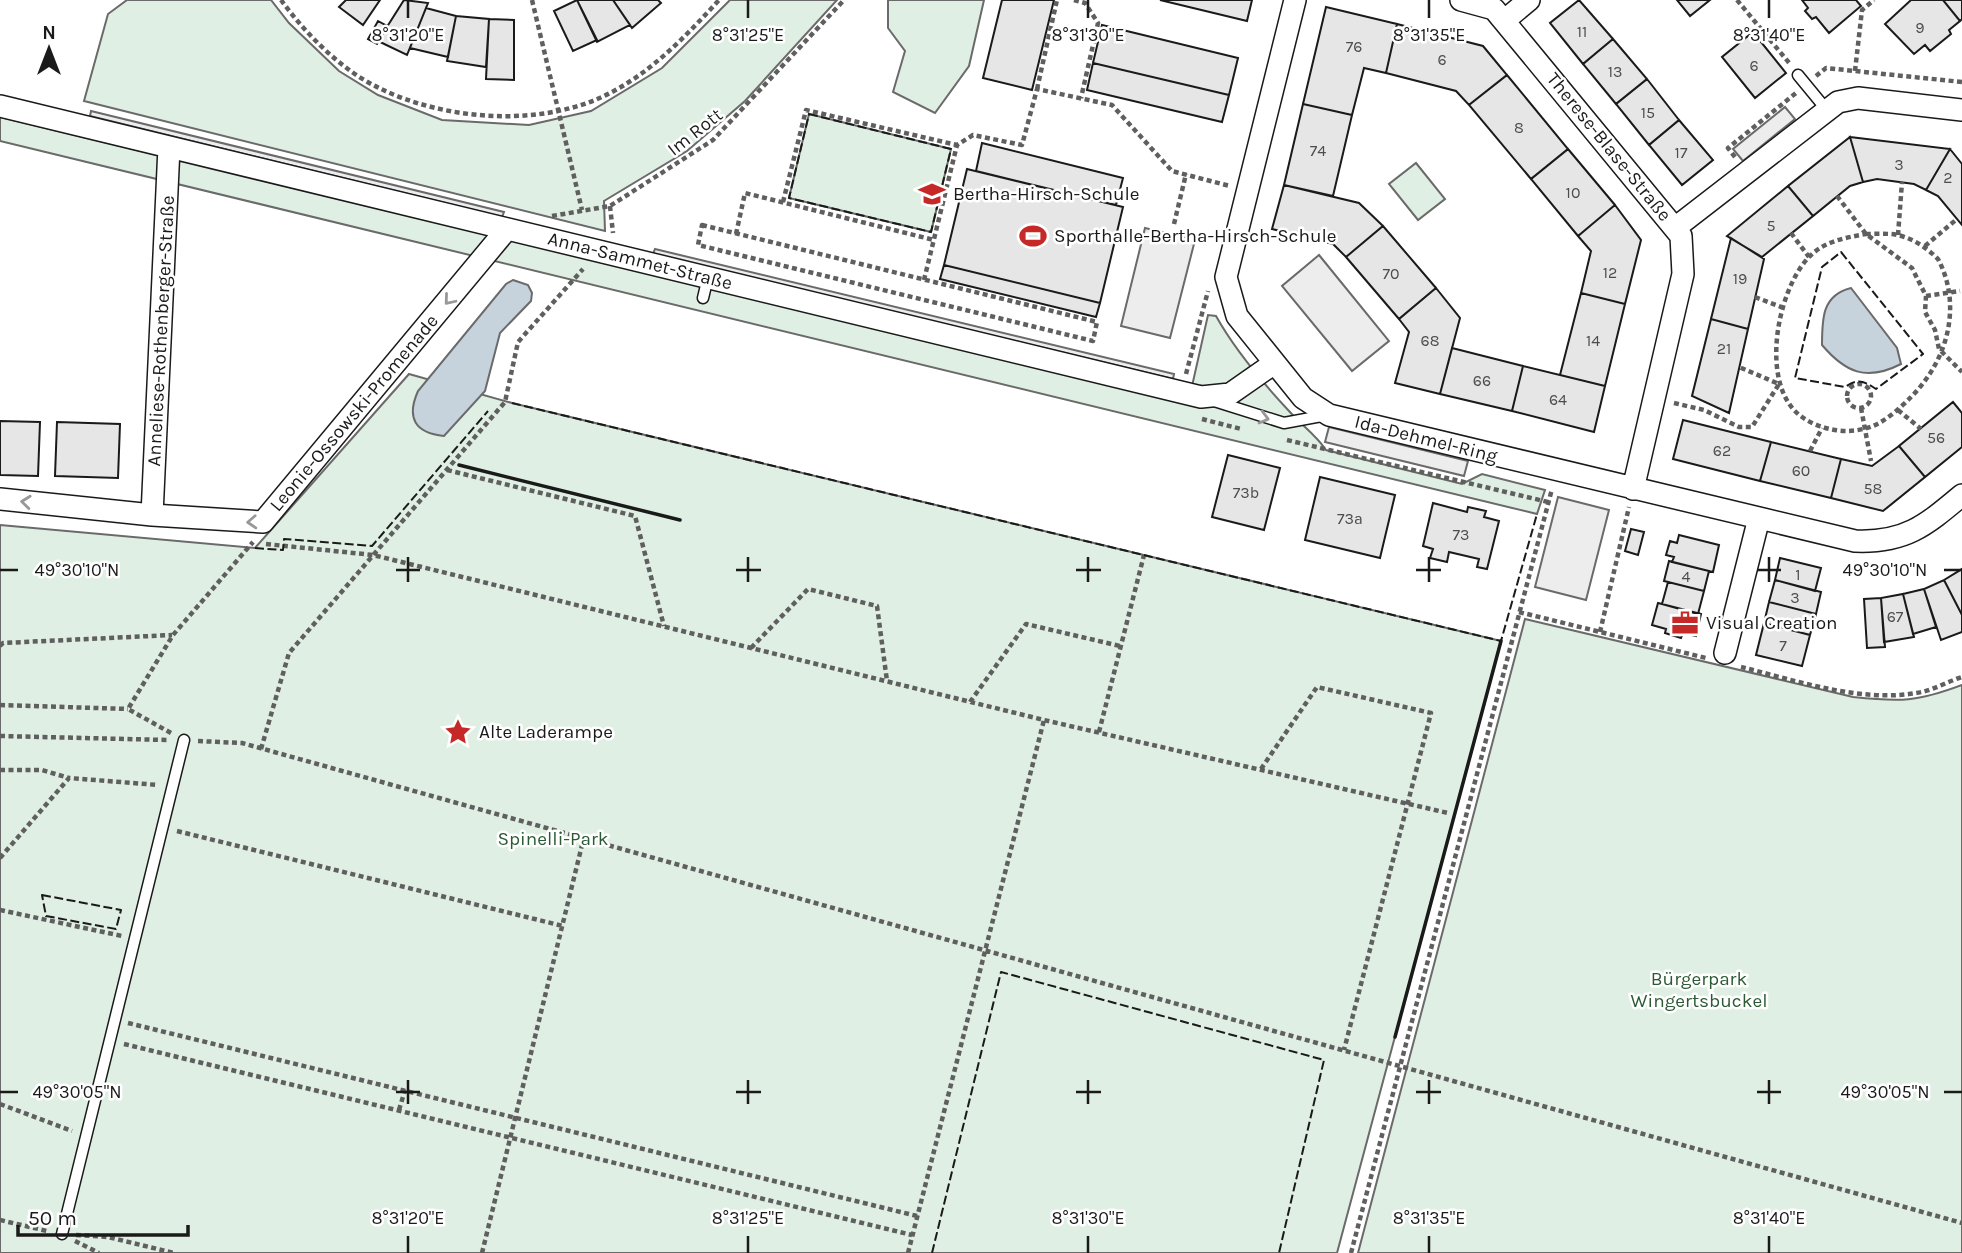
<svg xmlns="http://www.w3.org/2000/svg" width="1962" height="1253" viewBox="0 0 1962 1253" font-family="Karla,sans-serif">
	<rect width="100%" height="100%" fill="#fff"/>
	<!-- green -->
	<path fill="#e0efe3" stroke="#6a6a6a" stroke-width="2" d="M127,0H271L289,23L339,71L378,95L442,120L529,125L591,111L662,68L730,0H837L745,101L687,151L604,201L605,231L84,101L108,14Z
		M888,0H984L969,66L935,113L893,92L905,51L888,28Z
		M809,114L951,149L931,232L789,198Z
		M0,117L1188,404L1208,315L1216,316C1235,350 1262,382 1289,411C1301,425 1315,434 1326,450L1462,484L1482,474L1545,490L1537,514L0,141Z
		M1416,163L1445,199L1418,220L1389,184Z
		M409,374L512,403L1501,641L1337,1253H0V525L255,548Z
		M1525,619L1853,697C1900,702 1917,702 1962,685V1253H1358Z"/>
	<!-- parking -->
	<path fill="#ededed" stroke="#6a6a6a" stroke-width="2" d="M1785,107L1795,119L1743,161L1733,149Z
		M91,111L504,212L502,217L90,116Z
		M1145,228L1195,240L1170,338L1121,326Z
		M655,249L1174,374L1173,379L653,254Z
		M1319,255L1389,341L1352,371L1282,286Z
		M1329,427L1468,461L1464,476L1325,442Z
		M1558,497L1609,510L1586,600L1535,587Z"/>
	<!-- water -->
	<path fill="#c6d2dc" stroke="#6a6a6a" stroke-width="2" d="M513,280L528,285L532,293L531,301L500,333L485,391L444,436C415,433 406,418 418,391L506,284Z
		M1851,288L1897,348L1901,364C1866,382 1845,372 1822,345C1822,319 1822,295 1851,288Z"/>
	<!-- building -->
	<path fill="#e6e6e6" stroke="#1a1a1a" stroke-width="2" d="M346,0H380L363,25L339,7Z
		M404,0L428,3L407,55L378,41Z
		M577,0H613L630,25L597,42Z
		M577,0L597,40L573,51L554,11Z
		M613,0H658L661,3L632,28Z
		M1002,0H1054L1032,90L983,78Z
		M1160,0H1252L1247,21Z
		M1579,0L1613,39L1583,64L1550,23Z
		M1677,0H1710L1690,16Z
		M1802,0H1856L1861,6L1829,33L1816,17L1812,19L1805,11L1808,8Z
		M1911,0H1943L1960,21L1949,30L1951,34L1930,51L1925,45L1914,54L1885,24Z
		M1943,0H1962V19L1960,21Z
		M1326,7L1397,24L1386,73L1364,68L1352,115L1303,104Z
		M426,8L456,16L448,57L410,48Z
		M456,16L489,19L486,67L447,61Z
		M489,19L514,20V80L486,79Z
		M378,21L387,26L377,44L368,39Z
		M1397,24L1483,46L1507,75L1469,105L1456,91L1386,73Z
		M1102,25L1238,58L1229,95L1093,63Z
		M1753,32L1786,73L1755,98L1722,57Z
		M1613,39L1647,79L1616,104L1583,64Z
		M1093,63L1229,95L1222,122L1087,90Z
		M1507,75L1568,149L1531,179L1469,105Z
		M1647,79L1679,120L1649,145L1616,104Z
		M1303,104L1352,115L1333,196L1284,185Z
		M1679,120L1713,160L1682,185L1649,145Z
		M1850,137L1863,182L1850,186L1813,216L1788,186Z
		M1850,137L1950,149L1926,190L1914,184L1877,179L1863,182Z
		M982,143L1123,178L1116,205L976,171Z
		M1568,149L1615,205L1578,236L1531,179Z
		M1950,149L1962,164V225L1938,196L1926,190Z
		M967,169L1123,207L1100,303L944,265Z
		M1284,185L1359,203L1383,226L1346,257L1333,244L1272,229Z
		M1788,186L1813,216L1762,257L1727,236Z
		M1615,205L1641,240L1625,304L1581,293L1591,251L1578,236Z
		M1383,226L1436,288L1399,319L1346,257Z
		M1731,238L1764,259L1748,329L1711,319Z
		M944,265L1100,303L1096,317L940,279Z
		M1436,288L1460,318L1440,394L1395,383L1409,332L1399,319Z
		M1581,293L1625,304L1605,386L1560,375Z
		M1711,319L1748,329L1729,413L1692,396Z
		M1452,348L1523,366L1512,411L1440,394Z
		M1523,366L1605,386L1594,432L1512,411Z
		M1953,402L1962,413V447L1925,477L1899,446Z
		M1683,420L1771,442L1760,481L1673,459Z
		M0,421L40,422L38,476L0,475Z
		M57,422L120,424L118,478L55,476Z
		M1771,442L1841,459L1831,498L1760,481Z
		M1899,446L1925,477L1883,511L1831,498L1841,459L1872,466Z
		M1228,455L1280,468L1264,530L1212,517Z
		M1320,477L1395,495L1380,558L1305,540Z
		M1433,503L1467,512L1468,507L1486,511L1484,517L1499,521L1487,569L1477,567L1479,559L1449,552L1447,562L1430,558L1433,549L1423,546Z
		M1631,529L1644,532L1638,555L1625,551Z
		M1679,535L1719,545L1713,572L1672,562L1674,557L1666,555L1670,541L1677,543Z
		M1780,558L1821,568L1815,591L1775,580Z
		M1669,561L1709,571L1704,591L1664,581Z
		M1962,569V615L1944,580Z
		M1775,580L1821,592L1816,614L1769,602Z
		M1944,580L1962,615V632L1941,640L1924,589Z
		M1668,582L1704,591L1698,614L1662,604Z
		M1924,589L1936,627L1913,634L1903,594Z
		M1903,594L1914,637L1884,642L1881,598Z
		M1881,598L1885,647L1867,648L1864,599Z
		M1769,602L1816,614L1810,635L1764,623Z
		M1658,603L1701,614L1696,636L1683,633L1681,638L1665,633L1666,629L1652,625Z
		M1764,623L1810,635L1802,666L1756,655Z"/>
	<g fill="none" stroke-linecap="round" stroke-linejoin="round">
		<defs>
			<path id="service" d="M1798,75L1826,109
				M703,298L708,277
				M1211,400L1284,423L1327,415
				M62,1234L184,740"/>
			<path id="minor" d="M1295,0L1226,277L1237,316L1303,398L1329,415L1855,541C1905,543 1925,526 1962,495
				M1461,0L1494,9L1681,236L1683,274L1633,489
				M1505,20L1529,0
				M0,106L1201,397L1230,394L1273,364
				M1675,228L1838,102L1858,98L1962,110
				M0,499L152,515L263,522L507,229
				M152,515L169,147
				M1725,653L1759,518"/>
		</defs>
		<!-- service casing -->
		<use href="#service" stroke="#1a1a1a" stroke-width="13"/>
		<!-- minor casing -->
		<use href="#minor" stroke="#1a1a1a" stroke-width="24"/>
		<!-- path -->
		<path stroke="#5f5f5f" stroke-width="4.5" stroke-dasharray="5 3.5" stroke-linecap="butt" d="M281,0C305,33 341,70 379,88C446,121 543,128 610,93C653,71 687,35 719,0
			M532,0L582,210
			M1074,0L1085,3L1098,23L1081,98
			M1737,0L1790,64
			M1855,71L1862,10L1874,0
			M1816,76L1826,68L1962,82
			M1037,89L1057,0
			M1735,157L1728,148L1796,93
			M1837,196L1866,234L1912,268L1926,296L1925,312L1935,330L1939,349L1962,372
			M783,202L806,110L957,145
			M610,206L613,233
			M552,216L610,206L713,140L844,0
			M1174,224L1186,174
			M702,225L1097,322L1093,341L698,245Z
			M1791,233L1809,257
			M736,234L745,193L934,240
			M1866,234C1876,234 1888,233 1898,235C1914,239 1927,248 1938,259C1962,304 1949,359 1911,397C1899,409 1881,426 1863,429C1843,434 1819,429 1802,417C1759,387 1776,293 1808,258C1824,241 1844,238 1866,234Z
			M1898,235L1902,182
			M1925,246L1957,219
			M924,280L957,145L973,135L1022,145L1037,89L1112,105L1172,171L1230,186
			M1926,296L1960,291
			M1755,297L1784,308
			M1186,374L1208,291
			M1847 396a12 12 0 1 1 24 0a12 12 0 1 1-24 0Z
			M1674,403L1704,410L1739,427H1752L1779,384L1739,367
			M1861,408L1871,461
			M1898,410L1921,429
			M1202,419L1241,429
			M1287,440L1548,502
			M1810,451L1822,428
			M447,470L635,516L664,626
			M266,544L373,555L1044,720L1448,813
			M1519,612L1706,658
			M1600,632L1629,507
			M0,646L3,643L172,635
			M751,648L808,589L877,606L887,681
			M1741,667C1798,681 1863,704 1922,692C1935,689 1949,681 1962,677
			M970,702L1026,624L1120,646
			M0,705L128,709
			M1099,732L1144,555
			M171,733L128,709L173,635L253,542
			M0,736L168,740
			M198,741L242,743L1962,1223
			M261,749L289,653L505,402L518,342L583,269
			M1261,769L1317,687L1431,713L1344,1050
			M0,770H42L69,778
			M177,831L563,926
			M0,858L69,778L158,785
			M0,910L122,936
			M128,1023L917,1216
			M124,1044L912,1235
			M0,1104L72,1131
			M399,1110L405,1090
			M0,1220L47,1231
			M76,1235L108,1237L174,1253
			M75,1241L99,1253
			M482,1253L584,837
			M908,1253L1044,720
			M1351,1253L1552,489"/>
		<!-- service -->
		<use href="#service" stroke="#fff" stroke-width="10"/>
		<!-- minor -->
		<use href="#minor" stroke="#fff" stroke-width="21"/>
		<!-- fence -->
		<path stroke="#1a1a1a" stroke-width="2" stroke-dasharray="9 3.5" stroke-linecap="butt" d="M809,114L951,149L931,232L789,198Z
			M1841,252L1923,354L1876,389C1864,381 1858,378 1845,387L1795,378L1822,267Z
			M512,403L1501,641L1537,514
			M255,548L283,550L284,539L372,546L488,411
			M42,895L121,910L116,929L46,916Z
			M932,1253L1001,972L1324,1060L1279,1253"/>
		<!-- wall -->
		<path stroke="#1a1a1a" stroke-width="3.5" d="M459,465L680,520
			M1395,1037L1501,641"/>
	</g>
	<!-- one-way arrows -->
	<defs><path id="oneway-chevron" d="M-2-3.5L2.5 0L-2 3.5" fill="none" stroke-width="1.6" stroke-linecap="round" stroke-linejoin="round" transform="scale(1.75)"/></defs>
	<g stroke="#989898">
		<use href="#oneway-chevron" transform="translate(449 300) rotate(130)"/>
		<use href="#oneway-chevron" transform="translate(1264 418) rotate(15)"/>
		<use href="#oneway-chevron" transform="translate(26 502) rotate(-174)"/>
		<use href="#oneway-chevron" transform="translate(252 522) rotate(177)"/>
	</g>
	<!-- ticks -->
	<path fill="none" stroke="#1a1a1a" stroke-width="2.5" d="M408,0V18M748,0V18M1088,0V18M1429,0V18M1769,0V18M408,557V582M748,557V582M1088,557V582M1429,557V582M1769,557V582M0,570H18M396,570H420M736,570H761M1076,570H1101M1416,570H1441M1757,570H1781M1944,570H1962M408,1080V1104M748,1080V1104M1088,1080V1104M1429,1080V1104M1769,1080V1104M0,1092H18M396,1092H420M736,1092H761M1076,1092H1101M1416,1092H1441M1757,1092H1781M1944,1092H1962M408,1236V1253M748,1236V1253M1088,1236V1253M1429,1236V1253M1769,1236V1253"/>
	<!-- icons -->
	<defs>
		<symbol id="school-bare" viewBox="-9 -9 18 18"><path d="M0-5L7-2L0 1L-7-2ZM-4 1L0 2.5L4 1V4Q0 6-4 4Z" fill="#c62828" stroke="#fff" stroke-width="2.5" paint-order="stroke"/></symbol>
		<symbol id="stadium-bare" viewBox="-9 -9 18 18"><path d="M0-5a6.5 5 0 1 0 0 10a6.5 5 0 1 0 0-10ZM-3.5-1.8h7v3.6h-7Z" fill="#c62828" stroke="#fff" stroke-width="2.5" paint-order="stroke"/></symbol>
		<symbol id="office-bare" viewBox="-9 -9 18 18"><path d="M-6-3h4V-5.5h4V-3h4V5H-6ZM-1-4.5V-3h2v-1.5ZM-6 0V1H6V0Z" fill="#c62828" stroke="#fff" stroke-width="2.5" paint-order="stroke"/></symbol>
		<symbol id="sight-bare" viewBox="-9 -9 18 18"><path d="M0-6L1.8-2.2L6-1.7L2.9 1.2L3.7 5.4L0 3.3L-3.7 5.4L-2.9 1.2L-6-1.7L-1.8-2.2Z" fill="#c62828" stroke="#fff" stroke-width="2.5" paint-order="stroke"/></symbol>
	</defs>
	<g fill-rule="evenodd">
		<use href="#school-bare" x="913" y="175" width="38" height="38"/>
		<use href="#stadium-bare" x="1014" y="217" width="38" height="38"/>
		<use href="#office-bare" x="1666" y="604" width="38" height="38"/>
		<use href="#sight-bare" x="439" y="713" width="38" height="38"/>
	</g>
	<g text-anchor="middle" dominant-baseline="central" stroke-width="5" stroke-linejoin="round" paint-order="stroke">
		<!-- number labels -->
		<g font-size="16" fill="#4d4d4d">
			<text x="1920" y="27">9</text>
			<text x="1582" y="31">11</text>
			<text x="1354" y="46">76</text>
			<text x="1442" y="59">6</text>
			<text x="1754" y="65">6</text>
			<text x="1615" y="71">13</text>
			<text x="1648" y="112">15</text>
			<text x="1519" y="127">8</text>
			<text x="1318" y="150">74</text>
			<text x="1681" y="152">17</text>
			<text x="1899" y="164">3</text>
			<text x="1948" y="177">2</text>
			<text x="1573" y="192">10</text>
			<text x="1771" y="225">5</text>
			<text x="1610" y="272">12</text>
			<text x="1391" y="273">70</text>
			<text x="1740" y="278">19</text>
			<text x="1430" y="340">68</text>
			<text x="1593" y="340">14</text>
			<text x="1724" y="348">21</text>
			<text x="1482" y="380">66</text>
			<text x="1558" y="399">64</text>
			<text x="1936" y="437">56</text>
			<text x="1722" y="450">62</text>
			<text x="1801" y="470">60</text>
			<text x="1873" y="488">58</text>
			<text x="1246" y="492">73b</text>
			<text x="1350" y="518">73a</text>
			<text x="1461" y="534">73</text>
			<text x="1798" y="574">1</text>
			<text x="1686" y="576">4</text>
			<text x="1795" y="597">3</text>
			<text x="1895" y="616">67</text>
			<text x="1783" y="645">7</text>
		</g>
		<!-- street labels -->
		<g font-size="19" fill="#1a1a1a" stroke="#fff">
			<text transform="translate(695 132) rotate(-38)">Im Rott</text>
			<text transform="translate(1609 147) rotate(51)">Therese-Blase-Straße</text>
			<text transform="translate(640 261) rotate(14)">Anna-Sammet-Straße</text>
			<text transform="translate(161 331) rotate(-87)">Anneliese-Rothenberger-Straße</text>
			<text transform="translate(354 413) rotate(-50)">Leonie-Ossowski-Promenade</text>
			<text transform="translate(1426 439) rotate(14)">Ida-Dehmel-Ring</text>
		</g>
		<!-- poi labels -->
		<g font-size="19" fill="#1a1a1a" stroke="#fff" text-anchor="start">
			<text x="953" y="194">Bertha-Hirsch-Schule</text>
			<text x="1054" y="236">Sporthalle-Bertha-Hirsch-Schule</text>
			<text x="1706" y="623">Visual Creation</text>
			<text x="479" y="732">Alte Laderampe</text>
		</g>
		<!-- park labels -->
		<g font-size="19" fill="#2b5a34" stroke="#fff">
			<text x="553" y="839">Spinelli-Park</text>
			<text x="1699" y="979">Bürgerpark<tspan x="1699" dy="22">Wingertsbuckel</tspan></text>
		</g>
	</g>
	<g font-size="18" text-anchor="middle" fill="#1a1a1a" stroke="#fff" stroke-width="5" stroke-linejoin="round" paint-order="stroke">
		<text x="408" y="41">8°31'20"E</text>
		<text x="748" y="41">8°31'25"E</text>
		<text x="1088" y="41">8°31'30"E</text>
		<text x="1429" y="41">8°31'35"E</text>
		<text x="1769" y="41">8°31'40"E</text>
		<text x="77" y="576">49°30'10"N</text>
		<text x="1885" y="576">49°30'10"N</text>
		<text x="77" y="1098">49°30'05"N</text>
		<text x="1885" y="1098">49°30'05"N</text>
		<text x="408" y="1224">8°31'20"E</text>
		<text x="748" y="1224">8°31'25"E</text>
		<text x="1088" y="1224">8°31'30"E</text>
		<text x="1429" y="1224">8°31'35"E</text>
		<text x="1769" y="1224">8°31'40"E</text>
	</g>
	<!-- north arrow -->
	<g transform="translate(49 49)" stroke="#ffffff" stroke-width="5" paint-order="stroke">
	<path d="M0-5L12 26L0 18L-12 26Z" fill="#1a1a1a"/>
	<text y="-10" font-size="19" font-weight="bold" text-anchor="middle" fill="#1a1a1a">N</text>
	</g>
	<!-- scale -->
	<path d="M18 1225v10h170v-10" fill="none" stroke="#1a1a1a" stroke-width="3.5"/>
	<text x="28" y="1225" font-size="21" fill="#1a1a1a" stroke="#ffffff" stroke-width="5" paint-order="stroke">50 m</text>
</svg>
